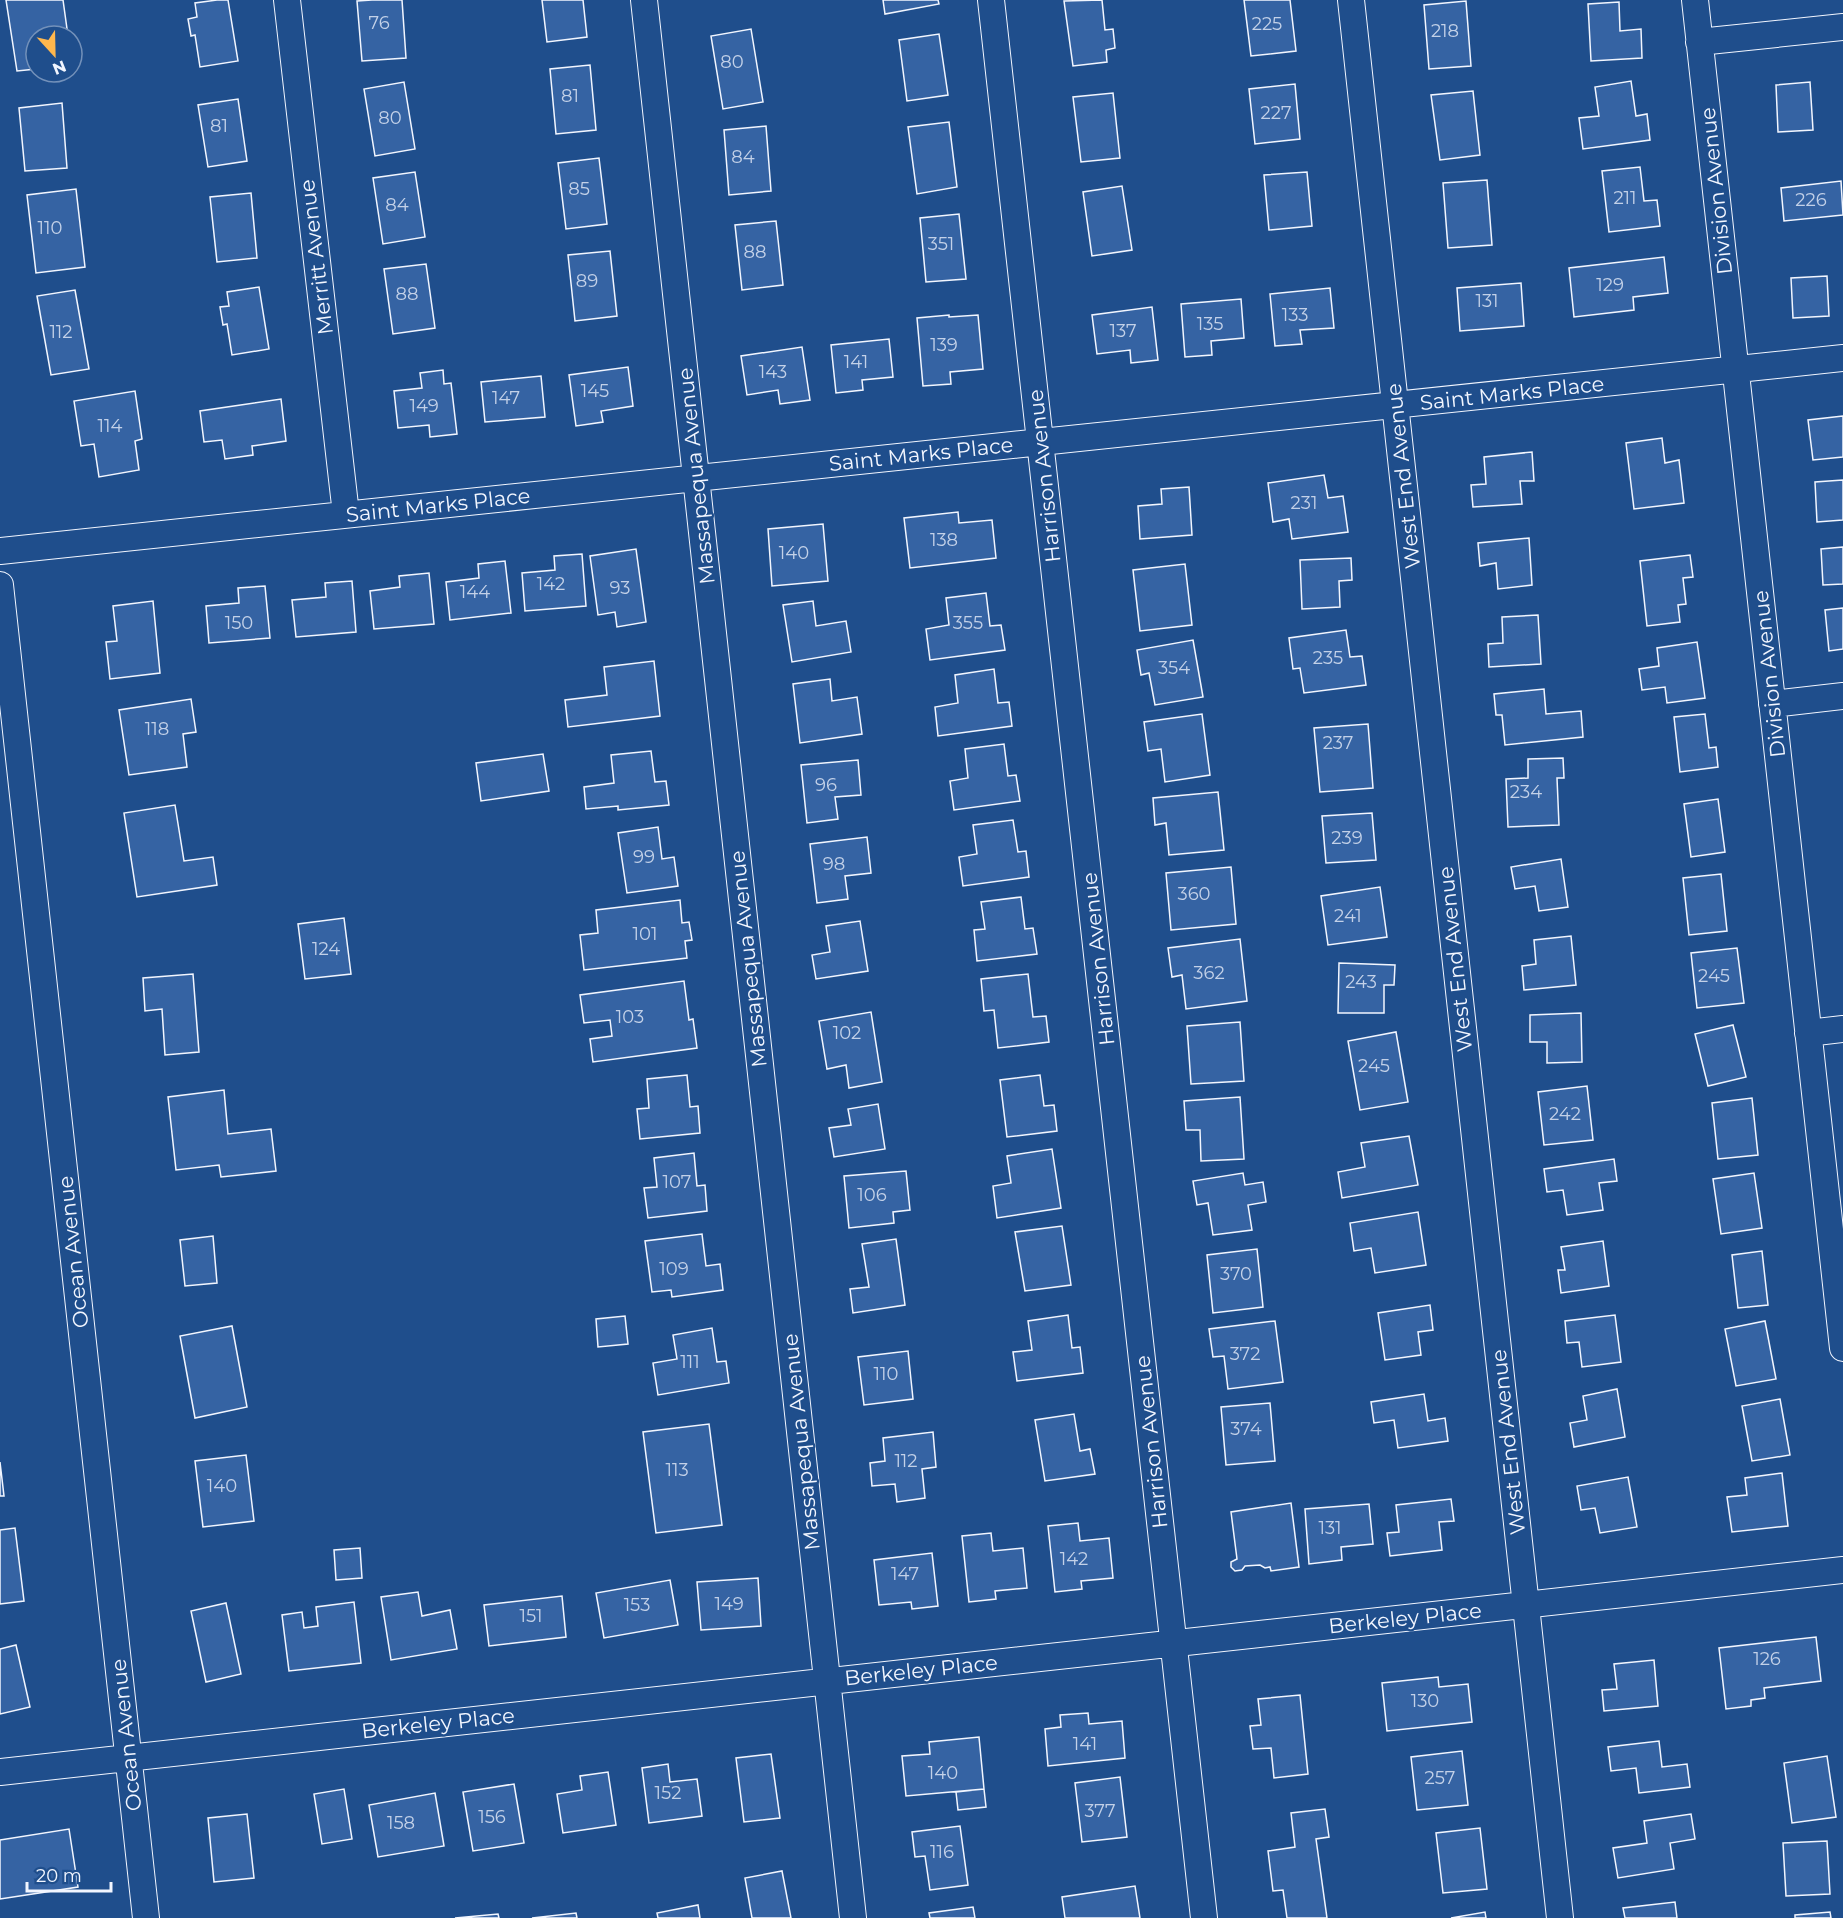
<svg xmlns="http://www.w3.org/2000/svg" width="1843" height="1918" viewBox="0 0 1843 1918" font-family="Montserrat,sans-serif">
	<rect width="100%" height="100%" fill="#1f4e8c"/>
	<!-- building -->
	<path fill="#3563a3" stroke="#f2f6ff" stroke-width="1.5" d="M6,0H63L68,36H36V69L17,71Z
		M217,0H228L238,61L200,67L195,35L191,36L188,19L197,17L195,3Z
		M372,0H402L406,58L362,61L357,1Z
		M542,0H583L587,37L547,42Z
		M883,0H938L939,4L885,14Z
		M1102,0L1105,30L1113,29L1115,48L1106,50L1107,62L1073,66L1064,1Z
		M1244,0H1290L1296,51L1251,56Z
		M1466,1L1471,66L1429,69L1424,5Z
		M1619,2L1620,31L1641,29L1642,58L1591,61L1588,4Z
		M751,29L763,102L723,109L711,36Z
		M939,34L948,95L907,101L899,40Z
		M590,65L596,130L556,134L550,69Z
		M1631,81L1636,116L1647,114L1650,140L1583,149L1579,118L1599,116L1595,87Z
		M404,82L415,149L375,156L364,89Z
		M1810,82L1813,130L1778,132L1776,85Z
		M1295,84L1300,139L1255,144L1249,89Z
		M1473,91L1480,155L1440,160L1431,95Z
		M1113,93L1120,158L1081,162L1073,97Z
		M238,99L247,161L208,167L198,105Z
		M62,103L67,168L25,171L19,108Z
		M949,122L957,187L917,194L908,127Z
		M766,126L771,191L729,195L724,130Z
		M599,158L607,224L566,229L558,163Z
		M1640,167L1644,201L1657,200L1660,226L1609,232L1602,171Z
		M415,172L425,237L383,244L373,178Z
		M1307,172L1312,226L1269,230L1264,175Z
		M1487,180L1492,245L1448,248L1443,183Z
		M1841,181L1843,215L1784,221L1781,188Z
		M1122,186L1132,250L1092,256L1083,192Z
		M76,189L85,267L36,273L27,195Z
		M251,193L257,258L217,262L210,197Z
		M959,214L966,279L926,282L920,218Z
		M776,221L783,285L742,290L735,225Z
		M610,251L617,316L575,321L568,255Z
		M1664,257L1668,293L1633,297L1634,310L1574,317L1569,268Z
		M426,264L435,328L393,334L384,269Z
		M1827,276L1829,316L1793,318L1791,278Z
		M1521,283L1524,326L1460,331L1457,288Z
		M259,287L269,349L232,355L227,324L223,325L220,307L229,306L227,292Z
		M1330,288L1334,328L1300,330L1302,344L1275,346L1270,294Z
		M75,290L89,369L51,375L37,296Z
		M1241,299L1244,338L1211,341L1212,355L1185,357L1181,304Z
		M1152,307L1158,360L1131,363L1130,350L1097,354L1092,315Z
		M949,315V317L978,315L983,369L950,372L951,384L923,386L917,318Z
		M889,339L893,377L862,380L863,390L836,393L831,345Z
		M802,347L810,400L780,404L778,390L747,395L741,356Z
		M628,367L633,406L601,411L603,422L576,426L569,375Z
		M443,370L444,384L451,383L457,434L430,437L429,425L398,428L394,391L422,388L420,373Z
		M541,376L545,417L485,422L481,382Z
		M135,391L142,439L135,441L139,470L99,477L94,444L81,446L74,401Z
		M281,399L286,441L252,446L253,455L225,459L222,440L204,442L200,411Z
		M1843,416V457L1813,460L1808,420Z
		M1662,438L1665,463L1679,460L1684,503L1634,509L1626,443Z
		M1532,452L1534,481H1520L1522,504L1473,507L1471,485L1486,484L1484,457Z
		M1324,475L1328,498L1343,496L1348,532L1292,539L1289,519L1273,522L1268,483Z
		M1843,480V520L1817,522L1815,482Z
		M1189,487L1192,535L1140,539L1138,506L1162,504L1161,489Z
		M958,512L959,523L992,520L996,558L910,568L904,518Z
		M823,524L828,581L772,586L768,529Z
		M1529,538L1532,585L1498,589L1496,563L1480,566L1478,543Z
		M1843,547V584L1823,585L1821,549Z
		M636,549L646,622L617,627L615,612L598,615L590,556Z
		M582,554L586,606L525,611L522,573L555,570L554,556Z
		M1690,555L1693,577L1683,578L1686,604L1678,605L1680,622L1647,626L1640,561Z
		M1351,558L1352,580L1339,581L1340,607L1302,609L1300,560Z
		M505,561L511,613L450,620L446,582L479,578L478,564Z
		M1185,564L1192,625L1140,631L1133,570Z
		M429,573L434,624L374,629L370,591L400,587L399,576Z
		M352,581L356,632L296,637L292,600L326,597L325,583Z
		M265,586L270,638L209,643L206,606L239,603L238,588Z
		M986,593L990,626L1001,625L1005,650L930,660L926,629L949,625L946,598Z
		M153,601L160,673L110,679L106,642L117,641L113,606Z
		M813,601L816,626L846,621L851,652L792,662L783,605Z
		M1843,608V649L1829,651L1825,610Z
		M1538,615L1541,664L1489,667L1488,644L1503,643L1502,617Z
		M1346,630L1350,657L1362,656L1366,685L1304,693L1300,668L1293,669L1289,638Z
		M1193,640L1203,697L1155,705L1149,673L1141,675L1137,650Z
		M1697,642L1705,698L1667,703L1665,687L1642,690L1639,669L1659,666L1657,648Z
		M654,661L660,716L568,727L565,700L607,695L604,667Z
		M994,669L998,703L1009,702L1012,726L938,736L935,707L958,703L955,675Z
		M830,679L832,701L857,697L862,734L800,743L793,684Z
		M1544,689L1546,714L1581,711L1583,737L1505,745L1502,715H1496L1494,694Z
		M191,699L196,732L183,734L187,767L129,775L119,710Z
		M1202,714L1210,775L1165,782L1161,749L1148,751L1144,722Z
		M1705,714L1709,748L1716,747L1718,767L1680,772L1674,717Z
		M1368,724L1373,788L1320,792L1314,728Z
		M1004,744L1008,776L1016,775L1020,801L954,810L950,781L968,778L965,749Z
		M651,751L655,782L666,781L669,805L618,810V806L586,809L584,787L614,783L611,755Z
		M543,754L549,791L481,801L476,763Z
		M1563,758L1564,778H1557L1559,825L1508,827L1506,779L1528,778V759Z
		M858,760L861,795L835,797L838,819L807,823L801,765Z
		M1218,792L1224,850L1169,855L1166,823L1155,825L1153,798Z
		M1718,799L1725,852L1691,857L1684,804Z
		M175,805L184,861L213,857L217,885L137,897L124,813Z
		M1372,813L1376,860L1326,863L1322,816Z
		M1013,820L1018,852L1026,851L1029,877L963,886L959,857L977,854L973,825Z
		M658,827L662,859L674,857L678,886L627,893L618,833Z
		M867,837L871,873L845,876L848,899L817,903L810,844Z
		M1561,859L1568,907L1539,911L1535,886L1515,889L1511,867Z
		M1231,867L1236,924L1171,930L1166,873Z
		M1721,874L1727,931L1689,935L1683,878Z
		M1380,887L1387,937L1328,945L1321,896Z
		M1021,897L1025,929L1033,928L1037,954L977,961L974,930L985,929L981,902Z
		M680,900L682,923L689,922L692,940L685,941L687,958L584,970L580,935L598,933L596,910Z
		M344,918L351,974L305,979L298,924Z
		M860,921L868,971L816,979L812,955L830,952L826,926Z
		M1571,936L1576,985L1524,990L1522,966L1536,964L1534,940Z
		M1240,939L1247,1001L1186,1009L1182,975L1172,977L1168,948Z
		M1737,948L1744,1003L1697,1008L1691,953Z
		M1339,963L1395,965L1394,985H1384V1013H1338Z
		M193,974L199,1052L165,1055L162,1009L145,1011L143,978Z
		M1028,974L1033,1017L1046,1016L1049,1042L998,1048L994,1010L984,1011L981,979Z
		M684,981L689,1020L693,1019L697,1048L593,1062L590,1039L612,1036L610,1020L584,1023L580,995Z
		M871,1012L882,1082L849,1088L846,1065L827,1069L819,1021Z
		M1581,1013L1582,1062L1547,1063V1042H1530V1015Z
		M1240,1022L1244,1081L1191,1084L1187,1026Z
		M1733,1025L1746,1077L1708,1086L1695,1034Z
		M1396,1032L1408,1102L1360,1110L1348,1041Z
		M687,1075L690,1107L698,1106L700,1133L640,1139L637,1109L649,1108L647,1079Z
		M1040,1075L1044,1106L1054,1105L1057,1131L1007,1137L1000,1080Z
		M1587,1086L1593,1140L1544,1145L1538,1092Z
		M224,1090L228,1134L271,1129L276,1171L221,1177L219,1165L176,1170L168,1097Z
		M1240,1097L1244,1159L1201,1161L1200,1130H1186L1184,1101Z
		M1752,1098L1758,1155L1718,1159L1712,1103Z
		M878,1104L885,1149L834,1157L829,1128L851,1125L848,1109Z
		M1409,1136L1418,1185L1342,1198L1338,1172L1365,1167L1361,1143Z
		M1052,1149L1061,1208L997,1218L993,1186L1011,1183L1007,1156Z
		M694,1153L697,1186L705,1185L707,1211L648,1218L644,1188L657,1187L654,1158Z
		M1614,1159L1617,1181L1599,1183L1603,1210L1567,1215L1563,1190L1547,1192L1544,1169Z
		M906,1171L910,1210L893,1212L894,1223L849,1228L844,1176Z
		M1243,1173L1245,1185L1263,1182L1266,1202L1248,1205L1252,1230L1213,1235L1208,1203L1197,1205L1193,1181Z
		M1754,1173L1762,1228L1721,1234L1713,1179Z
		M1418,1212L1426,1265L1375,1273L1371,1248L1354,1251L1350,1223Z
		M1062,1226L1071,1285L1025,1291L1015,1232Z
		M702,1234L706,1266L720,1264L723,1290L672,1297L671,1290L652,1292L645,1241Z
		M213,1236L217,1283L185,1286L180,1240Z
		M896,1239L905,1305L853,1313L850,1289L869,1287L862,1244Z
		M1603,1241L1609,1286L1561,1293L1558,1270H1565L1561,1247Z
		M1257,1249L1263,1307L1213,1313L1207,1255Z
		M1762,1251L1768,1305L1738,1308L1732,1255Z
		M1430,1305L1433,1330L1418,1332L1421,1355L1385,1360L1378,1313Z
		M1068,1315L1072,1348L1080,1347L1083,1373L1017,1381L1013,1352L1032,1350L1028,1321Z
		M1615,1315L1621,1362L1582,1367L1579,1342L1567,1343L1565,1321Z
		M625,1316L628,1344L598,1347L596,1319Z
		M1275,1321L1283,1382L1228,1389L1224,1356L1213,1357L1209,1329Z
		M1765,1321L1776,1379L1736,1386L1725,1329Z
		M232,1326L247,1407L195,1418L180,1336Z
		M712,1328L717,1362L726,1361L729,1383L658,1395L653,1363L677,1359L673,1335Z
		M908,1351L913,1399L864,1405L858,1357Z
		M1617,1389L1625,1437L1574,1447L1570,1423L1587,1420L1583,1396Z
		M1424,1394L1428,1421L1445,1418L1448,1441L1398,1448L1394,1420L1374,1423L1371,1402Z
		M1780,1399L1790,1455L1752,1461L1742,1406Z
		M1270,1403L1275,1461L1226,1465L1221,1407Z
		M1074,1414L1080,1451L1090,1449L1095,1474L1045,1481L1035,1420Z
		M709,1424L722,1525L656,1533L643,1432Z
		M933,1432L936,1467L922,1469L925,1498L897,1502L895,1484L872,1486L870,1463L885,1461L883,1438Z
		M246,1455L254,1521L203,1527L195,1461Z
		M0,1462L4,1496H0Z
		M1782,1473L1788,1526L1732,1532L1727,1497L1747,1495L1745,1478Z
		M1628,1477L1637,1527L1600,1533L1595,1508L1581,1510L1577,1486Z
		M1451,1499L1454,1521L1439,1522L1442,1550L1390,1556L1387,1533L1399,1532L1396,1505Z
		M1291,1503L1299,1567L1271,1571L1270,1567L1265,1568L1260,1565L1245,1566L1242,1570L1235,1571L1231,1567V1562L1237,1559L1231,1512Z
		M1369,1504L1373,1544L1341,1547L1342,1560L1309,1564L1305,1509Z
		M1078,1523L1080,1541L1109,1538L1113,1578L1081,1581L1082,1589L1055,1592L1048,1526Z
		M15,1528L24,1601L0,1604V1530Z
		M991,1533L993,1551L1023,1548L1027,1588L995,1591L996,1599L969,1602L962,1536Z
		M360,1548L362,1578L336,1580L334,1550Z
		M932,1553L938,1606L912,1609L911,1602L879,1605L874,1560Z
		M758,1578L761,1626L701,1630L697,1582Z
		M670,1580L678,1625L604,1638L596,1593Z
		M418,1592L422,1616L450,1610L457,1649L391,1660L381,1597Z
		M562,1596L566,1637L489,1646L484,1605Z
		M354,1602L361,1663L289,1671L282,1615L302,1612L304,1628L318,1626L316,1607Z
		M226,1603L241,1674L206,1682L191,1611Z
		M1816,1637L1821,1681L1764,1688L1765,1698L1751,1700V1706L1726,1709L1719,1648Z
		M16,1645L30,1707L0,1714V1649Z
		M1654,1660L1658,1706L1604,1711L1602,1690L1617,1689L1614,1664Z
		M1438,1677L1439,1687L1468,1684L1472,1722L1387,1731L1382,1683Z
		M1300,1695L1308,1774L1274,1778L1271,1748L1253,1749L1250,1726L1261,1725L1258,1699Z
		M1088,1713L1089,1724L1122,1721L1125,1758L1048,1766L1045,1729L1061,1727L1060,1715Z
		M979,1737L984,1789L906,1796L902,1756L930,1754L929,1742Z
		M1659,1741L1662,1767L1687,1764L1690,1787L1639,1793L1636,1768L1611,1771L1608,1747Z
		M1462,1751L1468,1805L1417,1810L1411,1757Z
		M771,1754L780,1818L744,1822L736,1758Z
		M1827,1756L1836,1817L1792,1823L1784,1763Z
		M668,1764L670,1782L697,1779L702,1816L649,1823L642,1768Z
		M608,1772L616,1825L563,1833L557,1794L582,1790L580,1776Z
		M1120,1777L1127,1837L1082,1842L1075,1783Z
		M514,1784L524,1843L473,1851L463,1792Z
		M344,1789L352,1839L322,1844L314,1794Z
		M984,1789L986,1807L958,1810L956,1792Z
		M435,1793L444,1846L378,1857L369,1805Z
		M1325,1809L1329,1837L1316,1839L1327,1918H1287L1283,1890L1273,1891L1268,1851L1295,1847L1291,1813Z
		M247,1814L254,1878L214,1882L208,1818Z
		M1691,1814L1695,1839L1670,1843L1674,1869L1618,1878L1613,1848L1647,1843L1644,1821Z
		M960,1826L968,1885L930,1890L925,1856L915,1857L912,1832Z
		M1480,1828L1487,1889L1443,1893L1436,1833Z
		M69,1829L78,1887L0,1899V1840Z
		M1827,1841L1830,1894L1786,1896L1783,1843Z
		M782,1871L791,1918H752L745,1878Z
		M1135,1886L1140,1918H1065L1062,1897Z
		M1675,1902L1677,1918H1625L1623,1908Z
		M698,1905L700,1918H658L657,1913Z
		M973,1907L975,1918H930L929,1913Z
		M1485,1912L1486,1918H1451Z
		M1830,1912L1831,1918H1795V1915Z
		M576,1913L577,1918H532Z
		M498,1914L499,1918H455Z"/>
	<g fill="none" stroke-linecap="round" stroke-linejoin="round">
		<defs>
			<path id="minor" d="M287,0L346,514
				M644,0L853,1918
				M991,0L1204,1918
				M1351,0L1560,1918
				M1695,0L1843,1348
				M1699,42L1843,27
				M0,551L1843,358
				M0,585L146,1918
				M1772,704L1843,696
				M1808,1033L1843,1029
				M0,1772L1843,1570"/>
		</defs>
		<!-- minor casing -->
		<use href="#minor" stroke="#f2f6ff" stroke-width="28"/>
		<!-- minor -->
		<use href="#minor" stroke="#1f4e8c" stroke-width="26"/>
	</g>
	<g text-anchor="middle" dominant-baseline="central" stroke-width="4.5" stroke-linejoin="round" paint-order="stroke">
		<!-- number labels -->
		<g font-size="18" fill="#c3d1e8">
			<text x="379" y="23">76</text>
			<text x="1267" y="24">225</text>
			<text x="1445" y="31">218</text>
			<text x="732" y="62">80</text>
			<text x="570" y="96">81</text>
			<text x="1276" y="113">227</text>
			<text x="390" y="118">80</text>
			<text x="219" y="126">81</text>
			<text x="743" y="157">84</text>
			<text x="579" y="189">85</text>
			<text x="1625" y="198">211</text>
			<text x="1811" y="200">226</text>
			<text x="397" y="205">84</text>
			<text x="50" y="228">110</text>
			<text x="941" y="244">351</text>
			<text x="755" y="252">88</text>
			<text x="587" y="281">89</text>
			<text x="1610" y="285">129</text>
			<text x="407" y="294">88</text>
			<text x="1487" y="301">131</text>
			<text x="1295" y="315">133</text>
			<text x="1210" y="324">135</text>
			<text x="1123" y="331">137</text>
			<text x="61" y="332">112</text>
			<text x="944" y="345">139</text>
			<text x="856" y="362">141</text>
			<text x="773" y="372">143</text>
			<text x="595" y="391">145</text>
			<text x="506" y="398">147</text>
			<text x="424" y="406">149</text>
			<text x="110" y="426">114</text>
			<text x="1304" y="503">231</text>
			<text x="944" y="540">138</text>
			<text x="794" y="553">140</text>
			<text x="551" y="584">142</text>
			<text x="620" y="588">93</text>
			<text x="475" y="592">144</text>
			<text x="239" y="623">150</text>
			<text x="968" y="623">355</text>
			<text x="1328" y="658">235</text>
			<text x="1174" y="668">354</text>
			<text x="157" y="729">118</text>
			<text x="1338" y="743">237</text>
			<text x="826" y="785">96</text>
			<text x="1526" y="792">234</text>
			<text x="1347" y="838">239</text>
			<text x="644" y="857">99</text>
			<text x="834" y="864">98</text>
			<text x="1194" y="894">360</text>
			<text x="1348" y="916">241</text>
			<text x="645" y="934">101</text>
			<text x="326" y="949">124</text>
			<text x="1209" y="973">362</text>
			<text x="1714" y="976">245</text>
			<text x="1361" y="982">243</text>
			<text x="630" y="1017">103</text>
			<text x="847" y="1033">102</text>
			<text x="1374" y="1066">245</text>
			<text x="1565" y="1114">242</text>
			<text x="677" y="1182">107</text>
			<text x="872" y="1195">106</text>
			<text x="674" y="1269">109</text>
			<text x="1236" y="1274">370</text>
			<text x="1245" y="1354">372</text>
			<text x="690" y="1362">111</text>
			<text x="886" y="1374">110</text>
			<text x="1246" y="1429">374</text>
			<text x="906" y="1461">112</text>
			<text x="677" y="1470">113</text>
			<text x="222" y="1486">140</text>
			<text x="1330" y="1528">131</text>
			<text x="1074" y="1559">142</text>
			<text x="905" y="1574">147</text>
			<text x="729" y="1604">149</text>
			<text x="637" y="1605">153</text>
			<text x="531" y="1616">151</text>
			<text x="1767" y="1659">126</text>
			<text x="1425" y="1701">130</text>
			<text x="1085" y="1744">141</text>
			<text x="943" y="1773">140</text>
			<text x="1440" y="1778">257</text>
			<text x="668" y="1793">152</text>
			<text x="1100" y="1811">377</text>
			<text x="492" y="1817">156</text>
			<text x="401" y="1823">158</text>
			<text x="942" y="1852">116</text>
		</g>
		<!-- street labels -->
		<g font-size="21" fill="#f2f6ff" stroke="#1f4e8c">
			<text transform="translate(1716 191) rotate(-96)">Division Avenue</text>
			<text transform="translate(316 257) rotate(-97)">Merritt Avenue</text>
			<text transform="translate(1512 393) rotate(-6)">Saint Marks Place</text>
			<text transform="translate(921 454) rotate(-6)">Saint Marks Place</text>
			<text transform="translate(696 476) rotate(-96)">Massapequa Avenue</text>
			<text transform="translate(1044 476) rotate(-96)">Harrison Avenue</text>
			<text transform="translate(1403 476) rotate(-96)">West End Avenue</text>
			<text transform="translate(438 505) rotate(-6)">Saint Marks Place</text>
			<text transform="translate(1769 674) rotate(-96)">Division Avenue</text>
			<text transform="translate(748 959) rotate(-96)">Massapequa Avenue</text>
			<text transform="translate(1098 959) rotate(-96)">Harrison Avenue</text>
			<text transform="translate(1455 959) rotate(-96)">West End Avenue</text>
			<text transform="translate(73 1252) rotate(-96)">Ocean Avenue</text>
			<text transform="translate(801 1442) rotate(-96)">Massapequa Avenue</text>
			<text transform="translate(1151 1442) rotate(-96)">Harrison Avenue</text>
			<text transform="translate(1508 1442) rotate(-96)">West End Avenue</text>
			<text transform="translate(1405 1618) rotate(-6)">Berkeley Place</text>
			<text transform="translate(921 1670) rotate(-6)">Berkeley Place</text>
			<text transform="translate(438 1723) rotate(-6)">Berkeley Place</text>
			<text transform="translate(126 1735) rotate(-96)">Ocean Avenue</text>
		</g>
	</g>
	<!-- north arrow -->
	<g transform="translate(54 54) rotate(158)"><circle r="28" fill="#1f4e8c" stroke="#7391ba" stroke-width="1.5"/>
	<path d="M0-4.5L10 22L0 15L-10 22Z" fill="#ffb74d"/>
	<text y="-9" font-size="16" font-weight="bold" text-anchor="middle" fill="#f2f6ff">N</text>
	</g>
	<!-- scale -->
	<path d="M27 1882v9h84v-9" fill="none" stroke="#f2f6ff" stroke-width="3"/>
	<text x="36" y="1882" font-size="18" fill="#f2f6ff" stroke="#1f4e8c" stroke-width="4.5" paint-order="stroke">20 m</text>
</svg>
